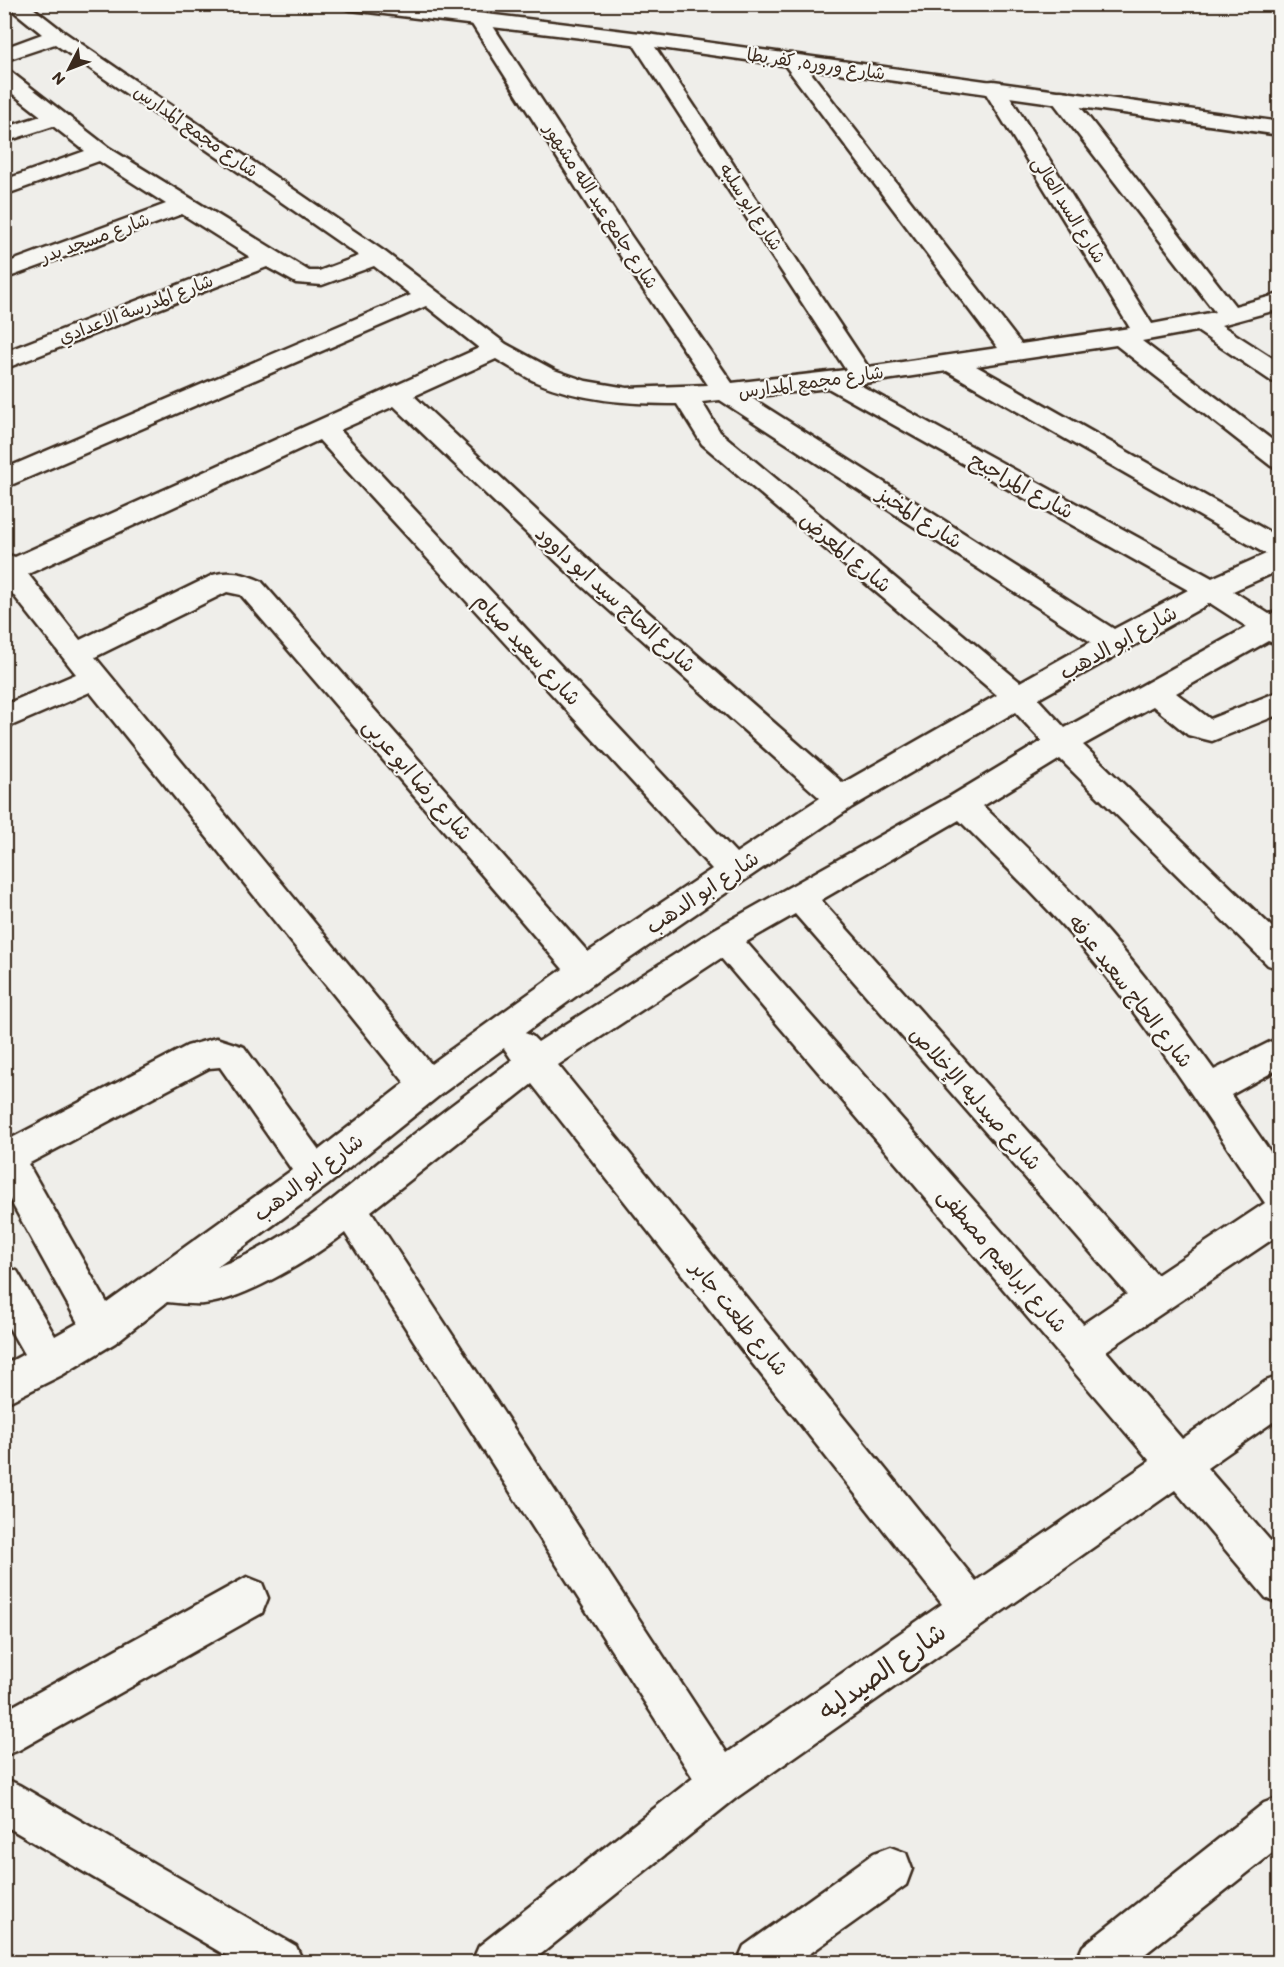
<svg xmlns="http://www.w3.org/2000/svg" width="1284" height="1967" viewBox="0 0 1284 1967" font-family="Itim,'Playpen Sans Arabic',sans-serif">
	<rect width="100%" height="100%" fill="#efeeea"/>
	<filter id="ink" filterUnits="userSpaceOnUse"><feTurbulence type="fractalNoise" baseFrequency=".0167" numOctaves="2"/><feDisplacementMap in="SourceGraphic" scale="12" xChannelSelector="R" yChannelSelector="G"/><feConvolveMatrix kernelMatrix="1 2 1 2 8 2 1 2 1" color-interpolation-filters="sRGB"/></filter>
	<g filter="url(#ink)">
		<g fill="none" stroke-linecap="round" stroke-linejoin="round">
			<defs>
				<path id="minor" d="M5,4H28L64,32L385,252L506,344L554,370L586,381L627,388L708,385L607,236L468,18L471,14H485L631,236L732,383L846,370L630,39L633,35L640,33L647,35L868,367L998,348L784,64L781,60L784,56L791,54L798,56L1021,344L1130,328L982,87L985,82L993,81L1001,82L1004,87L1152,324L1215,312L1053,102L1050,97L1053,92L1061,91L1069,92L1235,306L1280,294V309L1221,325L1280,363V383L1271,381L1197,331L1142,341L1280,446V468L1271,466L1116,345L976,366L1280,538V570L1233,591L1269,614L1280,611V645L1268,641L1176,693L1210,719L1280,691V714L1212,741L1188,735L1153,706L1083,745L1280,935V969L1268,965L1060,759L983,806C1026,847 1069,888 1108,933C1146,976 1180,1023 1214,1070L1280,1037V1068L1231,1095L1280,1166V1234L1106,1351L1182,1439L1266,1381L1280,1376V1417L1207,1468L1280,1552V1604L1266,1598L1175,1490L736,1798L531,1962H472L479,1946L693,1778L345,1233C313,1258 245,1300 204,1304C193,1305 179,1303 167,1302L115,1343L62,1375L4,1404V1365L24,1354L4,1319V1266L17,1271L55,1336L78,1323L4,1189V1139L8,1140L187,1046L216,1038L244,1047L319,1150L405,1083L90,692L4,729V705L76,674L4,583V554L15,557L479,348L426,306L4,488V469L411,295L374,266L322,285L296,283L267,267L4,369V352L250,257L182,214L4,279V264L166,204L99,161L4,195V180L85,151L53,126L4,142V128L41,116L4,87V70L11,72L109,148L309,271H319L359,256L55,44L4,61V48L42,34ZM496,359C509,366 523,376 536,382C581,401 629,404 677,404L702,444L997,695L843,783L601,571L414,396ZM947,371L1266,554L1212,578L858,384ZM828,388L1188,590L1114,629L750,397ZM720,400L1091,642L1020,682L720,432L702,402ZM394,406L581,585L820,798L736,853L340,430ZM319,440L712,869L588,952L261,581C245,574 230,570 213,575L80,640L28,574ZM227,592L241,595L563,969L431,1064L95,657ZM1210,603L1247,627L1065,728L1038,699ZM1015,712L1042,741L951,796L713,930L538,1042L532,1036L525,1033L597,981L852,807ZM959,820C1002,863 1046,905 1085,951C1152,1030 1207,1118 1265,1203L1157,1275L821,900ZM795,914L1127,1294L1083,1324L746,942ZM721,958L1150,1461L976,1581L558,1065ZM504,1048L512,1060C469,1092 426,1124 384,1158C333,1199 280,1247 216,1267L328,1185L440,1095ZM220,1067L292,1170L107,1303L28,1164L209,1068ZM532,1084L942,1604L727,1753L371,1211Z
					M247,1577L262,1583L268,1598L262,1613L19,1750L4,1756V1711Z
					M4,1778L19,1785L296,1946L303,1962H237L4,1825Z
					M1280,1797V1847L1135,1962H1076L1083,1946L1264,1803Z
					M890,1847L906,1853L912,1869L906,1885L798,1962H737L744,1946L874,1853Z"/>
				<path id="tertiary" d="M341,4H405L640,33L1280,122V135L640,45L351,10L344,8Z"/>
			</defs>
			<!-- minor casing -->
			<use href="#minor" stroke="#3b2a1e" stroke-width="5"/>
			<!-- tertiary casing -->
			<use href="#tertiary" stroke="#3b2a1e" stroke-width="5"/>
			<!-- minor -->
			<use href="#minor" fill="#f6f6f2" fill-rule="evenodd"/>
			<!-- tertiary -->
			<use href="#tertiary" fill="#f6f6f2" fill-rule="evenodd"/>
		</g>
	</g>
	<g text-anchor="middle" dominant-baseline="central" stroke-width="4.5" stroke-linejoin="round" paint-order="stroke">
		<!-- far-street labels -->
		<g font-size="18" fill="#3b2a1e" stroke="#f6f6f2">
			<text transform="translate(816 64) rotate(8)">شارع وروره, كفر بطا</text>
			<text transform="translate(196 131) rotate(35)">شارع مجمع المدارس</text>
			<text transform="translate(601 206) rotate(57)">شارع جامع عبد الله مشهور</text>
			<text transform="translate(751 207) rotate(57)">شارع ابو سلبه</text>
			<text transform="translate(1069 210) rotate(58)">شارع السد العالى</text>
			<text transform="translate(95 238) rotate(-20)">شارع مسجد بدر</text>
			<text transform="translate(136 309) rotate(-21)">شارع المدرسة الاعدادي</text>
			<text transform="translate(811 382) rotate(-8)">شارع مجمع المدارس</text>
		</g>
		<!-- street labels -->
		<g font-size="21" fill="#3b2a1e" stroke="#f6f6f2">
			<text transform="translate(1022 485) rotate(29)">شارع المراجيح</text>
			<text transform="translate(920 517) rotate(33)">شارع المخبز</text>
			<text transform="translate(846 552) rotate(40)">شارع المعرض</text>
			<text transform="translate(616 599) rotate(42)">شارع الحاج سيد ابو داوود</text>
			<text transform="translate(1118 642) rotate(-29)">شارع ابو الدهب</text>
			<text transform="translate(528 649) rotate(47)">شارع سعيد صيام</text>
			<text transform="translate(418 779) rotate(49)">شارع رضا ابو عربى</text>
			<text transform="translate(702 892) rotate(-34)">شارع ابو الدهب</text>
			<text transform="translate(1131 991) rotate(52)">شارع الحاج سعيد عرفه</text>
			<text transform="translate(976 1098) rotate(48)">شارع صيدليه الإخلاص</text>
			<text transform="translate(308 1177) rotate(-37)">شارع ابو الدهب</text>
			<text transform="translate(1003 1260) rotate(49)">شارع ابراهيم مصطفى</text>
			<text transform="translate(740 1318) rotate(51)">شارع طلعت جابر</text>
		</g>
		<!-- near-street labels -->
		<g font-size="26" fill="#3b2a1e" stroke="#f6f6f2">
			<text transform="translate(882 1671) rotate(-35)">شارع الصيدليه</text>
		</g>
	</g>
	<!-- margin -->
	<rect width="1284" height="1967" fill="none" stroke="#f6f6f2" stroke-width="24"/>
	<rect x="12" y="12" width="1260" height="1943" fill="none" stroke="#3b2a1e" stroke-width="2" filter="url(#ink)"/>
	<!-- north arrow -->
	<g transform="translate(69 69) rotate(228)" stroke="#f6f6f2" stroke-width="4.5" paint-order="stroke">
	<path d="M0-4.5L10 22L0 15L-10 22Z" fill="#3b2a1e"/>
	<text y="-9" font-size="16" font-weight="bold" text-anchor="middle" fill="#3b2a1e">N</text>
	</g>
</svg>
